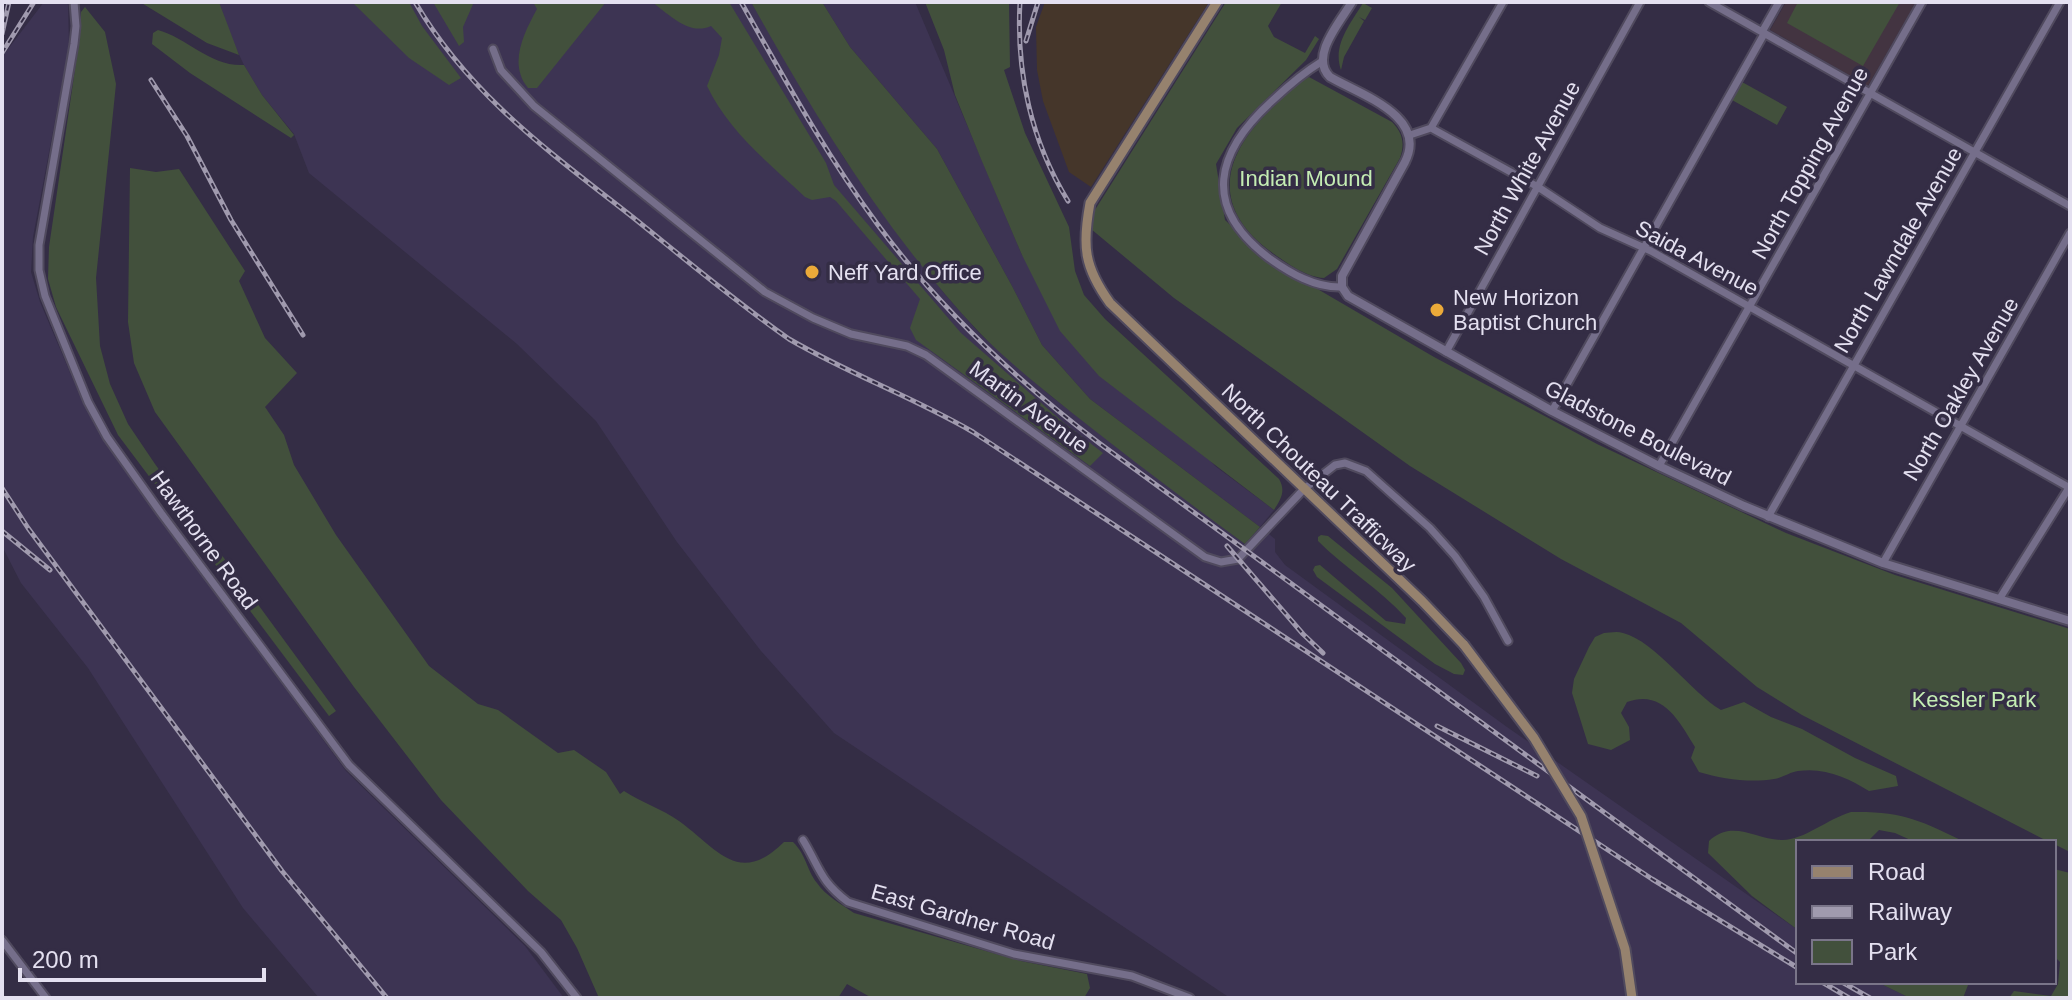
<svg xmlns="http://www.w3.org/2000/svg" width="2072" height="1000" viewBox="0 0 2072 1000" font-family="Helvetica,sans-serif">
	<rect width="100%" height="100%" fill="#342d45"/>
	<!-- built -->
	<path fill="#3d3453" d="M44,2H67L68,5L69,46L33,237L31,272L40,302L83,403L117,460L346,771L525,946L564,998H319L243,908L88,668L21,583L2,546V57Z
		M219,2H751L844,158L943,292L980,334L1052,397L1245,544L1260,527L1090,399L1042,345L1012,286L937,149L850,47L822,2H915L1022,255L1215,466L1274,510L1260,527L1275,539V552L1285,565L1507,727L1798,930V982H1877L1910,998H1230L834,733L761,651L677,542L596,421L517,344L309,173L294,134L262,95L244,65L232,40Z"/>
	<!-- industrial -->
	<path fill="#45362a" d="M1045,2H1209L1091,187L1069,172L1043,101L1037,70L1036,27Z"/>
	<!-- education -->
	<path fill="#433441" d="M1786,2H1916L1868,86L1770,30Z"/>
	<!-- green -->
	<path fill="#42503c" d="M140,2H219L239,55L207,43Z
		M352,2H409L422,26L461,78L449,85L409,58Z
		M433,2H474L463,27L464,42L459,46Z
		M533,2H606L537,88H528C508,64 524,33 537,9Z
		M652,2H729L826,163L834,185L961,333L1063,422L1103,453L1090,466L916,340L910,328L920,299L836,201L830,197L812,200L805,197C769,163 729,132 707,86L719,55L722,38L711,26C689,36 670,15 652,2Z
		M751,2H822L850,47L937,149L1012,286L1042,345L1090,399L1260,527L1245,544C1186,501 1128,457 1071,412C1039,386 1007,361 979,332C887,235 816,118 751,2Z
		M925,2H1009L1010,67L1004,70L1025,133L1069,227L1075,271L1084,295L1105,319L1279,479C1286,491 1281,499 1274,510L1099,376L1060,331L1022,255L981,159L955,95L944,50Z
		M1226,2H1282L1268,26L1274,37L1305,53L1315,36L1319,39L1306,60L1237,128L1216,164L1225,220L1268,260L1434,357L1597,444L1786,533L1895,575L2070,629V852L2054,844V842H2049L1802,715L1757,687L1681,623L1561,559L1410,466L1174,298L1091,229L1093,213Z
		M1798,2H1900L1863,66L1787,23Z
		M1363,3L1372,8L1365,20L1359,17L1364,21L1344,57L1341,70C1332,45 1351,23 1363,3Z
		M85,7L105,32L116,84L96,278L100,346L110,384L128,424L155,464L336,711L329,716L118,435L56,307L48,279L49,247L80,35L81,12Z
		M158,30C187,38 211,67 244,65L262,95L294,135L291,138L190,73L152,44L153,33Z
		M1309,77L1392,122C1403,133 1405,144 1400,158L1337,269L1324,278C1306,277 1288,264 1274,254C1211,210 1220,158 1271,109C1282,99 1295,83 1309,77Z
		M1742,82L1787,107L1777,125L1732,100Z
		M130,168L156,172L179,169L245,271L239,281L265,338L297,373L265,407L284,435L294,465L336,535L429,666L478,704L498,710L558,753L574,750L606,772L620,794L624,791C641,802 662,809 679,821C718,849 738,887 784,842H793C807,856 806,869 817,883C826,896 841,904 854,913L1021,961L1087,974L1090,988L1084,998H872L847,984L838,998H599L577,948L561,920L528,891L441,800L354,687L155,412L134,363L128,322Z
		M1321,535L1328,536L1392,588L1461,663L1465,670L1463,675L1454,674L1435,664L1317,577L1313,570L1315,566L1320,565L1386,621L1405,624L1406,618C1380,589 1346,569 1318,541V537Z
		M1604,633C1609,633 1617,631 1623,633C1655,641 1692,693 1721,710L1744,702L1771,717L1802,729L1855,758L1896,776L1898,786L1869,791C1848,778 1825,767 1798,771C1790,772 1782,778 1774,779C1750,783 1722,779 1699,772L1691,758L1695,747C1679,721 1663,689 1627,702L1621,713L1629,727L1630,740L1611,750L1588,744L1572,693L1574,679L1589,647L1595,637Z
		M1851,812C1903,811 1919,820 1965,842H1915L1895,833L1879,830L1867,842H1798V930L1752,896L1708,853L1709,841C1732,819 1755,839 1781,840C1803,841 1827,819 1851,812Z
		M2054,869L2070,873V998H2009L2014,991L2051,996L2058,984L2060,962L2054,956Z
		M1877,982H1966L1968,985L1963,998H1910Z"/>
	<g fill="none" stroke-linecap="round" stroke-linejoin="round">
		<defs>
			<path id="minor" d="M74,2L76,26L74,44L39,245V270L45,296L88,402L107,437L161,513L349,765L541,952L577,998
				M1709,2L2070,206
				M1762,32L1779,2
				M493,49L501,70L534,106L765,292L813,318L851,334L907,346L926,355L1205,557L1221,562L1238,559L1304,489L1335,465L1345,463L1366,471L1430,528L1455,556L1484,597L1508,641
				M1321,62C1303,73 1288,86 1273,100C1215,152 1201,207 1269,258C1290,273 1315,288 1342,287
				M1431,128L1503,2
				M1410,135L1431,128L1538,187L1600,228L1651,251L2070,488
				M1446,352L1640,2
				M1552,411L1764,34
				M1659,466L1922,2
				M1768,517L2060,2
				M1883,563L2070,233
				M2000,598L2070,486
				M803,840C820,868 820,881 848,902L1014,954L1132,976L1190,998
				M2,940L46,998"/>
			<path id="tertiary" d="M1352,2C1340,22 1309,57 1330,77C1361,95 1428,116 1405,162L1342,276V287L1348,296L1552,411L1659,466L1744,506L1883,563L2070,621"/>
			<path id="secondary" d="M1217,2L1090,203C1082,246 1084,267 1110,303L1422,601L1464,645"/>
		</defs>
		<!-- minor casing -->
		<use href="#minor" stroke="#504a5e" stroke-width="11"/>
		<!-- tertiary casing -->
		<use href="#tertiary" stroke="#504a5e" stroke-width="12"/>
		<!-- secondary casing -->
		<use href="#secondary" stroke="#504a5e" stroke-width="13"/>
		<!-- minor -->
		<use href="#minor" stroke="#756e8a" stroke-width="7"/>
		<!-- tertiary -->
		<use href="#tertiary" stroke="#756e8a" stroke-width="8"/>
		<!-- secondary -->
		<use href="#secondary" stroke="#96826e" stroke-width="9"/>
		<defs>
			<path id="rail" d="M415,2C470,96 551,153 635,219C686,260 736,302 789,339C849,374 913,397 973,432L1652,879L1798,968
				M741,2C784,78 826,155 878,225C940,309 1016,380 1099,443L1798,954
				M1020,2C1016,72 1031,141 1068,201
				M2,34L9,2
				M1026,41L1038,2
				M2,53L34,2
				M151,80L187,136L231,220L303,335
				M2,488L28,528L282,871L387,998
				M2,531L50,570
				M1227,546L1303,634L1323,653
				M1437,726L1537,776
				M1822,982L1849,998
				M1842,982L1870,998"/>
		</defs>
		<!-- rail casing -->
		<use href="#rail" stroke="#a09aae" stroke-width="5"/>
		<!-- rail -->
		<use href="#rail" stroke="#342d45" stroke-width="2" stroke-dasharray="6" stroke-linecap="butt"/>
		<defs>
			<path id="secondary-bridge" d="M1464,645L1534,738L1581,816L1625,949L1632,998"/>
		</defs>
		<!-- secondary-bridge casing -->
		<use href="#secondary-bridge" stroke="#504a5e" stroke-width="13" stroke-linecap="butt"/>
		<!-- secondary-bridge -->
		<use href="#secondary-bridge" stroke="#96826e" stroke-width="9"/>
	</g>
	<!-- markers -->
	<g fill="#ebaa39" stroke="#342d45" stroke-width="3">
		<circle cx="812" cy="272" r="8"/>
		<circle cx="1437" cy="310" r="8"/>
	</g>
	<g text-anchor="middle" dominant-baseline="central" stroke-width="7" stroke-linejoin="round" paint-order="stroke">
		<!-- street labels -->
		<g font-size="22" fill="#e4e0f0" stroke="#342d45">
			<text transform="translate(1810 163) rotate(-61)">North Topping Avenue</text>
			<text transform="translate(1527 168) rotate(-61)">North White Avenue</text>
			<text transform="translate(1898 250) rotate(-60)">North Lawndale Avenue</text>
			<text transform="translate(1697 258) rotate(28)">Saida Avenue</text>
			<text transform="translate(1961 389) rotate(-60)">North Oakley Avenue</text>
			<text transform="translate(1029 407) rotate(36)">Martin Avenue</text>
			<text transform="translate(1638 433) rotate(27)">Gladstone Boulevard</text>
			<text transform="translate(1319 478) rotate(44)">North Chouteau Trafficway</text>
			<text transform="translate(204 540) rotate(54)">Hawthorne Road</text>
			<text transform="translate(963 917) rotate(16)">East Gardner Road</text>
		</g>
		<!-- park labels -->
		<g font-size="22" fill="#c4edb3" stroke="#342d45">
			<text x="1306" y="178">Indian Mound</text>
			<text x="1974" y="699">Kessler Park</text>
		</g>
		<!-- poi labels -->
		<g font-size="22" fill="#e4e0f0" stroke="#342d45" text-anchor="start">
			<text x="828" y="272">Neff Yard Office</text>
			<text x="1453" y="297">New Horizon<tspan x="1453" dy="25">Baptist Church</tspan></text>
		</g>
	</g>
	<!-- border -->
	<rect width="2072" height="1000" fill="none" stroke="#e4e0f0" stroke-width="8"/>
	<!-- legend -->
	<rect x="1796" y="840" width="260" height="144" fill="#342d45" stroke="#7a7589" stroke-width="2"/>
	<rect x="1812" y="866" width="40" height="12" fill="#96826e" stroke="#7a7589" stroke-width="2"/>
	<text x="1868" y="880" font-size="24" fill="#e4e0f0">Road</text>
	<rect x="1812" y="906" width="40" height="12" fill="#a09aae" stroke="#7a7589" stroke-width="2"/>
	<text x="1868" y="920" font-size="24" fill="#e4e0f0">Railway</text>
	<rect x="1812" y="940" width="40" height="24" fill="#42503c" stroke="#7a7589" stroke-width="2"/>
	<text x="1868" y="960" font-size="24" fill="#e4e0f0">Park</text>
	<!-- scale -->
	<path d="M20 968v12h244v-12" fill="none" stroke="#e4e0f0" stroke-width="4"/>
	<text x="32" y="968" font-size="24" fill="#e4e0f0" stroke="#342d45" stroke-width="6" paint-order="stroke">200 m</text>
</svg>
